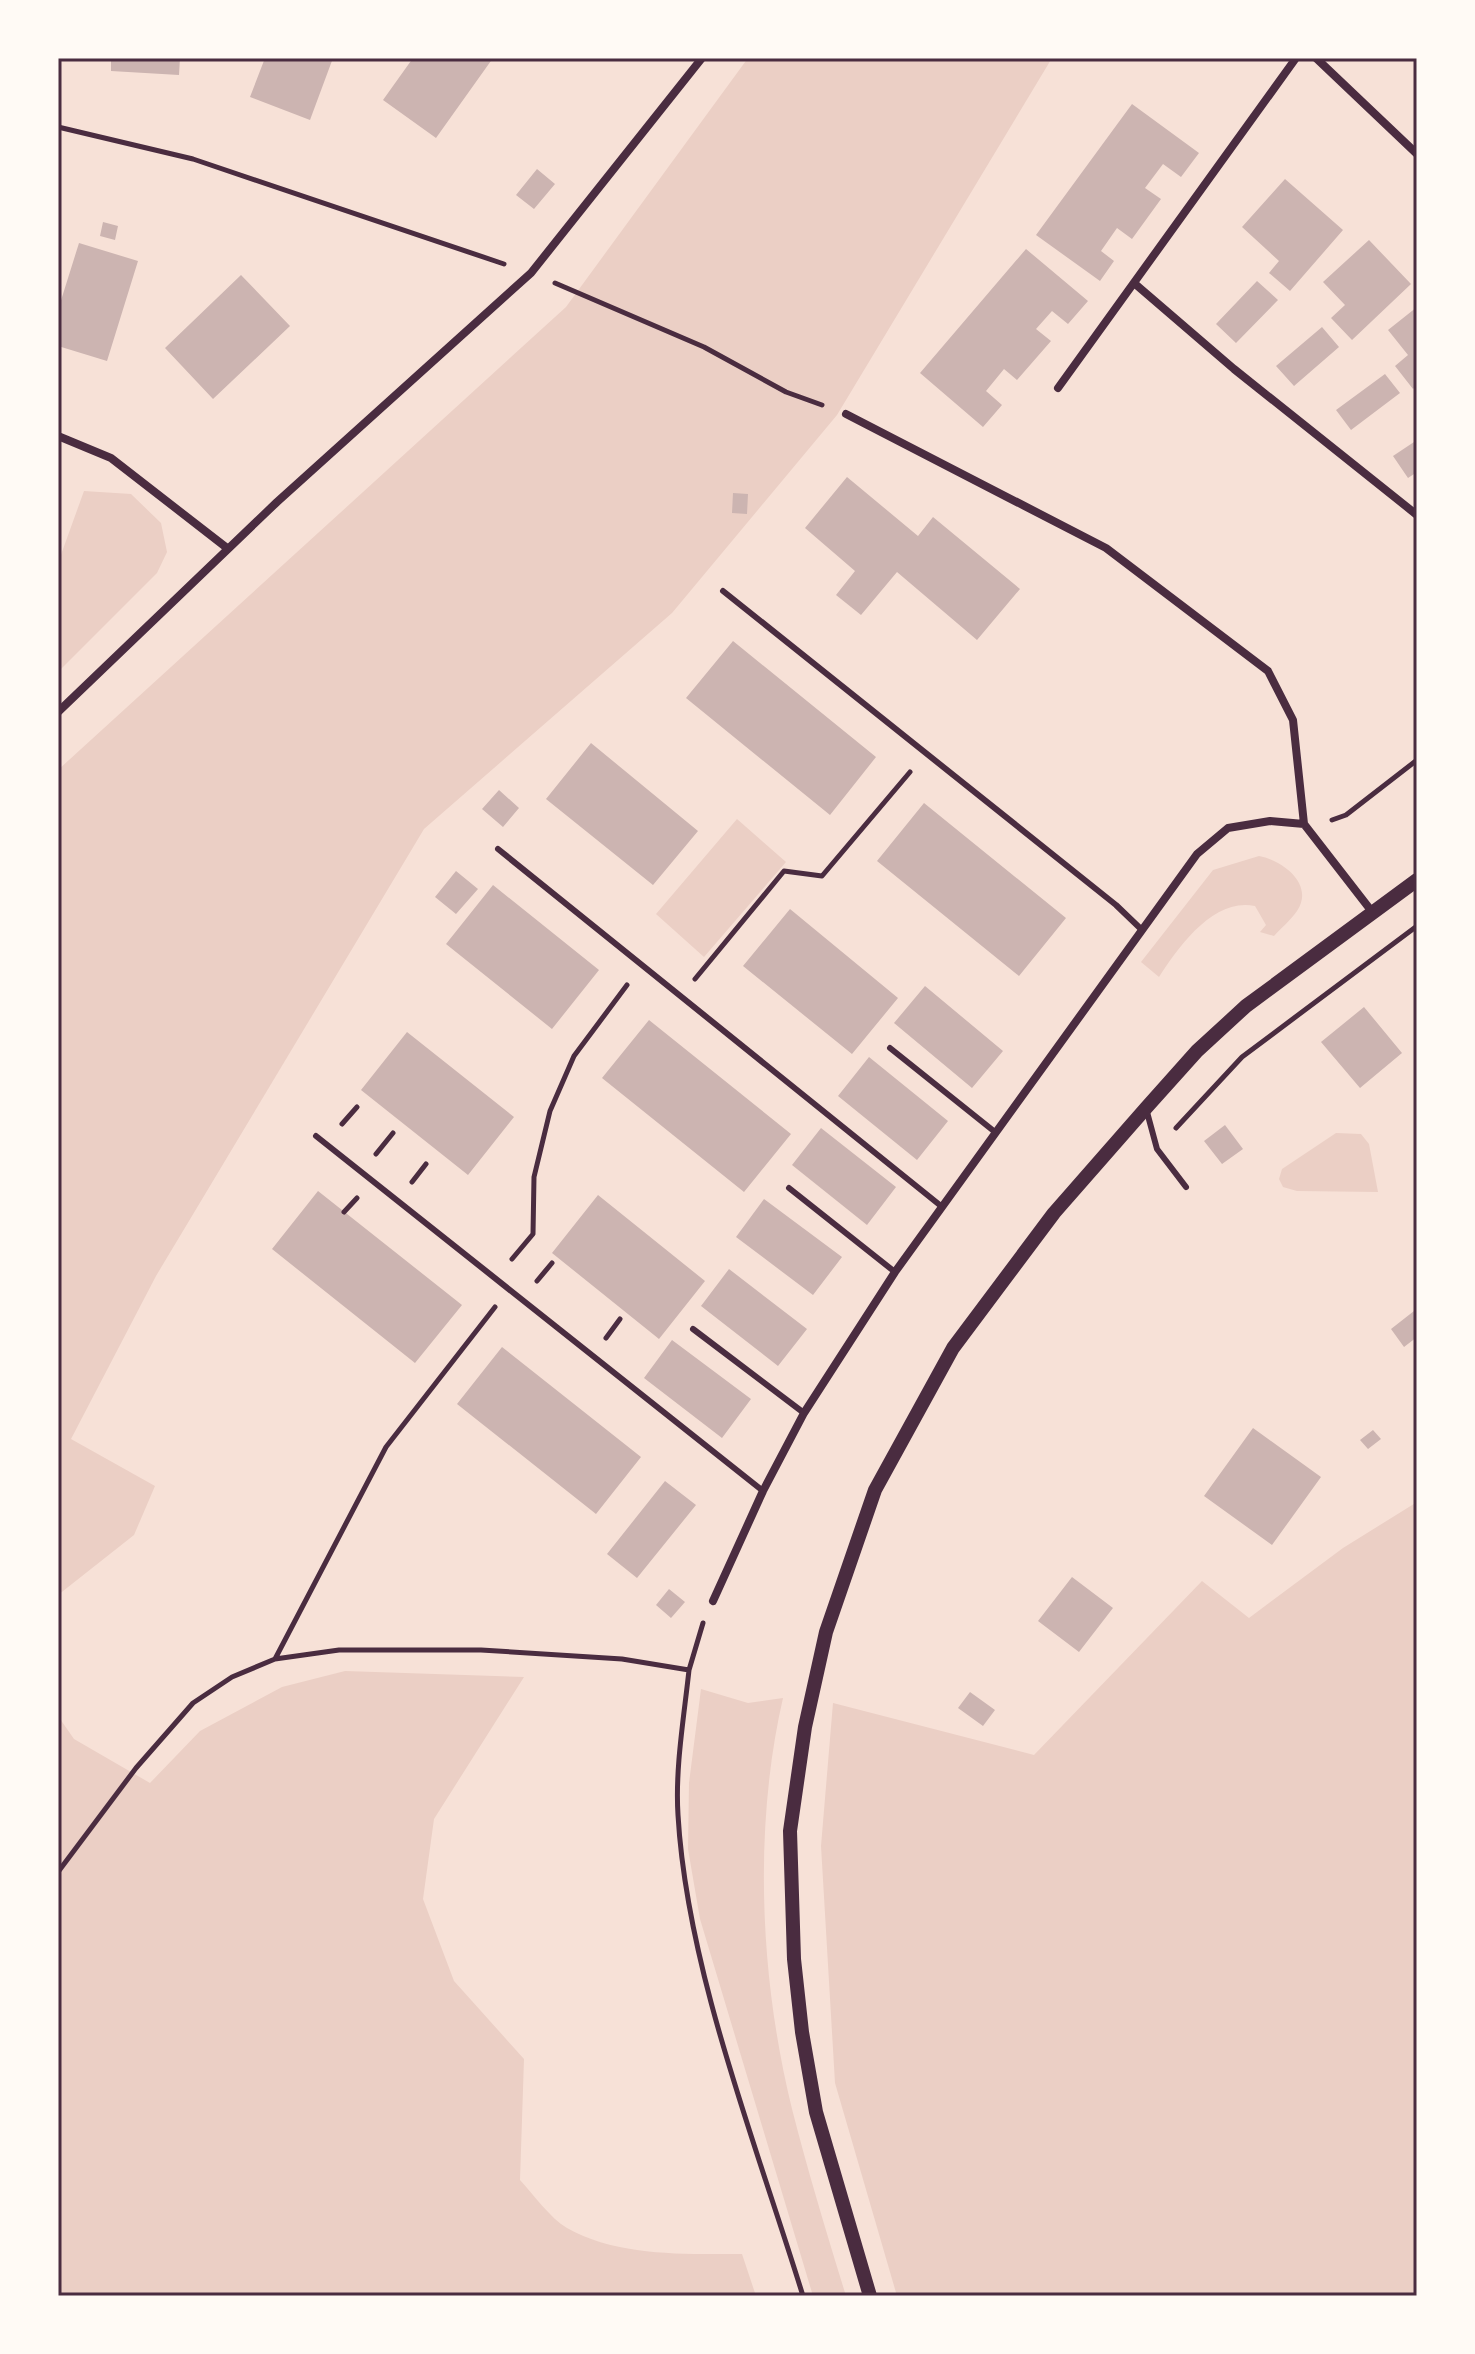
<svg xmlns="http://www.w3.org/2000/svg" width="1475" height="2354" viewBox="0 0 1475 2354" font-family="Helvetica,sans-serif">
	<rect width="100%" height="100%" fill="#f7e1d7"/>
	<!-- green -->
	<path fill="#ebcfc5" d="M748,58H1052L837,415L672,613L424,829L156,1276L71,1439L155,1486L134,1535L58,1595V770L566,307Z
		M84,491L131,494L161,523L167,552L157,573L58,672V563Z
		M737,819L786,862L704,957L656,914Z
		M1259,856C1282,860 1315,884 1297,911C1291,920 1281,928 1274,936L1260,932L1266,925L1255,906C1214,897 1179,946 1159,977L1141,962L1213,870Z
		M1336,1133L1361,1134L1369,1144L1378,1192L1297,1191L1283,1187L1279,1179L1282,1169Z
		M1417,1502V2296H897L835,2083L821,1846L833,1703L1034,1755L1202,1581L1249,1618L1343,1548Z
		M345,1671L524,1677L434,1819L423,1899L454,1981L524,2059L520,2180C534,2195 550,2218 567,2228C618,2257 686,2254 742,2254L756,2296H58V1716L74,1739L150,1783L200,1731L282,1687Z
		M701,1689L748,1703L783,1698C753,1828 760,1979 792,2109C808,2172 827,2234 846,2296H813L700,1919L688,1849L689,1783Z"/>
	<!-- building -->
	<path fill="#ccb4b1" d="M111,58H180L179,75L111,71Z
		M265,58H333L310,120L250,97Z
		M413,58H493L436,138L383,100Z
		M1132,104L1199,153L1181,177L1163,164L1145,188L1161,199L1132,239L1117,228L1101,251L1114,261L1100,281L1036,235Z
		M537,169L555,184L534,209L516,195Z
		M1285,179L1343,230L1290,291L1269,273L1279,261L1242,227Z
		M103,222L118,226L115,240L100,236Z
		M1369,240L1411,284L1352,340L1331,318L1345,305L1323,282Z
		M79,243L138,261L107,361L58,346V310Z
		M1026,249L1088,301L1068,324L1052,311L1036,329L1051,341L1017,380L1004,369L986,391L1002,405L983,427L920,373Z
		M241,275L290,326L213,399L165,348Z
		M1257,281L1278,300L1236,343L1216,324Z
		M1417,307V385L1413,389L1395,366L1408,355L1388,330Z
		M1322,327L1339,347L1294,386L1276,366Z
		M1385,374L1400,393L1351,430L1336,410Z
		M1417,440V472L1408,478L1393,456Z
		M847,477L918,536L933,517L1020,589L977,640L897,572L861,615L836,595L855,571L805,528Z
		M733,493L748,494L747,514L732,513Z
		M733,641L876,757L830,815L686,698Z
		M591,743L698,831L653,885L546,799Z
		M499,790L519,808L503,827L482,809Z
		M924,803L1066,918L1019,976L877,861Z
		M456,871L478,889L456,914L435,897Z
		M493,885L599,970L552,1029L446,944Z
		M790,909L898,998L852,1054L743,966Z
		M925,986L1003,1051L972,1088L894,1023Z
		M1364,1007L1402,1053L1360,1088L1321,1042Z
		M649,1020L791,1134L744,1192L602,1078Z
		M407,1032L514,1117L468,1175L361,1090Z
		M869,1057L948,1121L917,1160L838,1096Z
		M1225,1125L1243,1149L1222,1164L1204,1141Z
		M821,1128L896,1187L867,1225L792,1165Z
		M318,1191L462,1305L415,1363L272,1249Z
		M598,1195L705,1281L659,1339L552,1253Z
		M764,1199L842,1257L813,1295L736,1237Z
		M729,1269L807,1329L778,1366L701,1306Z
		M1414,1311L1417,1337L1404,1347L1391,1329Z
		M672,1340L751,1399L722,1438L644,1378Z
		M502,1347L641,1457L596,1514L457,1404Z
		M1253,1428L1321,1477L1272,1545L1204,1496Z
		M1373,1430L1381,1439L1368,1449L1360,1440Z
		M665,1481L696,1505L637,1578L607,1554Z
		M1072,1577L1113,1608L1079,1652L1038,1621Z
		M669,1589L685,1602L671,1618L656,1605Z
		M970,1692L995,1710L983,1726L958,1708Z"/>
	<g fill="none" stroke-linecap="round" stroke-linejoin="round">
		<!-- path -->
		<path stroke="#4a2c40" stroke-width="5" d="M58,127L193,159L504,264
			M555,283L704,347L786,392L822,405
			M1332,820L1346,815L1417,760
			M695,979L784,871L822,876L910,772
			M342,1124L357,1107
			M1176,1128L1242,1057L1417,926
			M376,1154L393,1133
			M412,1182L426,1164
			M344,1212L357,1198
			M512,1259L533,1234L534,1177L550,1111L574,1056L627,985
			M537,1281L552,1263
			M606,1338L620,1319
			M275,1659L386,1447L495,1307
			M689,1670C684,1717 675,1768 678,1815C687,1971 757,2146 803,2296
			M58,1872L136,1768L193,1703L232,1677L275,1659L339,1650H481L622,1659L689,1670L703,1623"/>
		<!-- service -->
		<path stroke="#4a2c40" stroke-width="6" d="M723,591L1116,905L1142,930
			M498,849L941,1206
			M890,1048L995,1132
			M1147,1112L1157,1149L1186,1187
			M316,1136L763,1491
			M789,1188L895,1272
			M693,1329L804,1413"/>
		<!-- minor -->
		<path stroke="#4a2c40" stroke-width="8" d="M1316,58L1417,154
			M1134,283L1234,369L1417,515
			M1058,388L1296,58
			M846,414L1106,548L1268,671L1293,720L1304,824L1373,913
			M58,436L111,458L227,548
			M58,712L277,502L531,273L702,58
			M713,1601L763,1491L804,1413L895,1272L1197,854L1228,828L1270,821L1304,824"/>
		<!-- tertiary -->
		<path stroke="#4a2c40" stroke-width="14" d="M870,2296L816,2112L802,2032L794,1959L790,1831L805,1727L826,1632L875,1490L953,1348L1054,1213L1146,1108L1197,1051L1246,1006L1417,880"/>
	</g>
	<!-- border -->
	<rect width="1475" height="2354" fill="none" stroke="#fffaf5" stroke-width="120"/>
	<rect x="60" y="60" width="1355" height="2234" fill="none" stroke="#4a2c40" stroke-width="3"/>
</svg>
